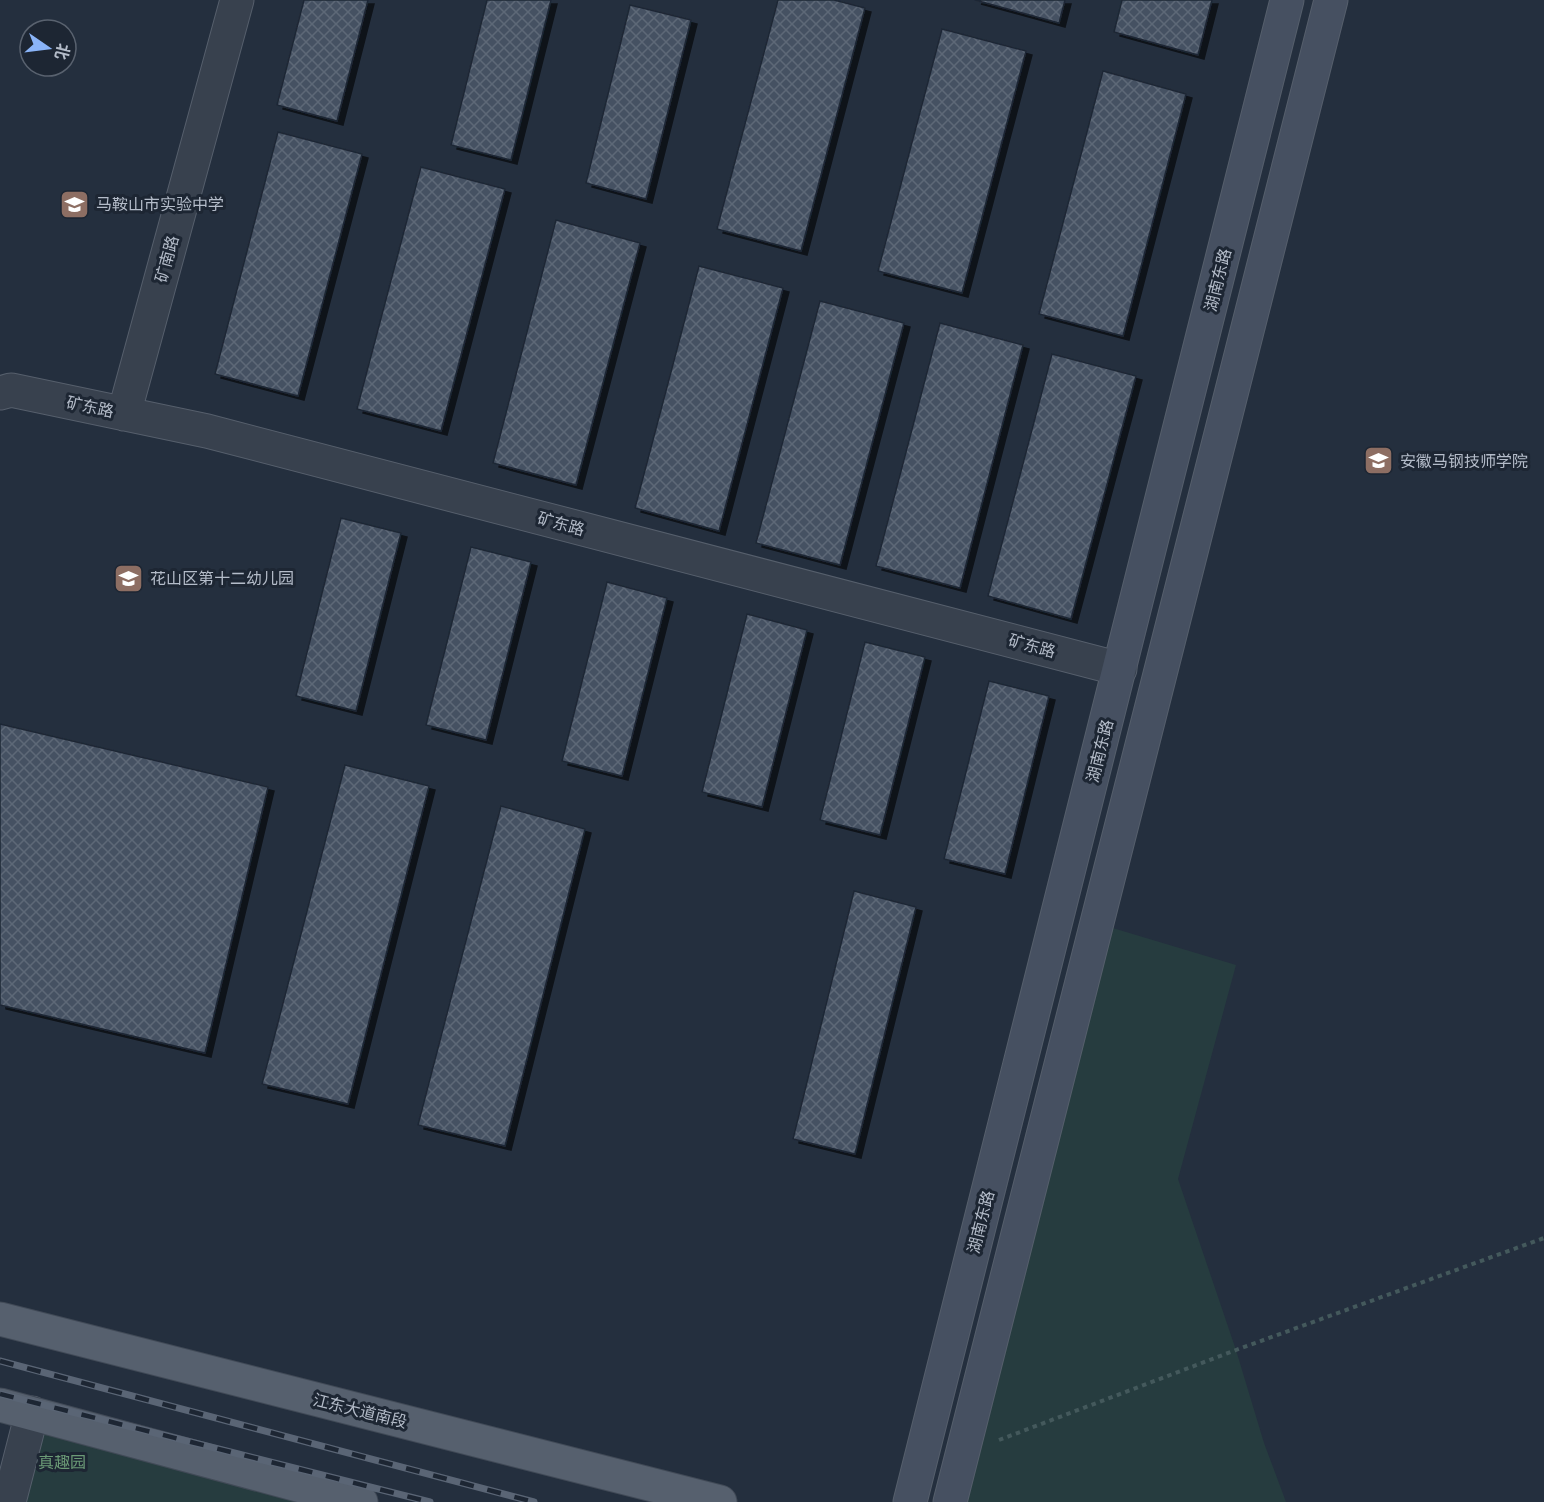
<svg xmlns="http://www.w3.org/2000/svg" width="1544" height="1502" viewBox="0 0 1544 1502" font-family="Karla,'Noto Sans SC',sans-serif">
	<defs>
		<pattern id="building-cross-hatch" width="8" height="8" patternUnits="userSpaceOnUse" patternTransform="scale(1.5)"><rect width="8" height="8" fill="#455162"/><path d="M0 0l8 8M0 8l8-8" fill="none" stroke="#5d6877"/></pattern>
		<filter id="shadow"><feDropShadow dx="6" dy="4" stdDeviation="0" flood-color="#0009"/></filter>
	</defs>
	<rect width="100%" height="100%" fill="#242f3e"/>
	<!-- green -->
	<path fill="#263c3f" d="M1096,923L1236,965L1178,1179L1236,1350L1264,1443L1286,1502H958Z
		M32,1413L361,1502H9Z"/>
	<!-- building -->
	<path fill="url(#building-cross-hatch)" stroke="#1f2835" stroke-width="1.5" filter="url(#shadow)" d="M304,0H368L337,121L277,105Z
		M487,0H551L511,160L451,145Z
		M778,0H834L865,8L801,251L717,229Z
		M975,0H1065L1059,23Z
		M1122,0H1212L1198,55L1114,32Z
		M630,5L691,20L646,199L586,183Z
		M942,29L1026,51L962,293L878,271Z
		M1103,71L1186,94L1123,336L1039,314Z
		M278,132L362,154L298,396L215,374Z
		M421,167L505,189L441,431L357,409Z
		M556,220L640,243L576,485L493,463Z
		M699,266L783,288L719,531L635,508Z
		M820,301L904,323L840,565L756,543Z
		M940,323L1023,345L960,588L876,566Z
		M1052,354L1136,376L1071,619L988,596Z
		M341,518L401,533L356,711L296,696Z
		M471,547L531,562L486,740L426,725Z
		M607,582L667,598L622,776L562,761Z
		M747,614L807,630L762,807L702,792Z
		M865,642L925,657L880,835L820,820Z
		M989,681L1049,696L1005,874L944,859Z
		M0,724L268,787L205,1053L0,1005Z
		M345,765L429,786L348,1104L262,1084Z
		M501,806L585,829L505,1146L418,1125Z
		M854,891L916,907L855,1154L793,1139Z"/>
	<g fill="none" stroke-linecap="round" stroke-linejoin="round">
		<defs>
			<path id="minor" d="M0,393L11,390L207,431L1120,669
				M124,414L237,0"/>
			<path id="tertiary" d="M9,1502L32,1413"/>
			<path id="secondary" d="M910,1502L1287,0
				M950,1502L1331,0"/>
			<path id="primary" d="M0,1319L720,1502
				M0,1405L361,1502"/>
		</defs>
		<!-- minor casing -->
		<use href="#minor" stroke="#565f6c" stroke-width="35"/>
		<!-- tertiary casing -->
		<use href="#tertiary" stroke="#565f6c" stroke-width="35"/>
		<!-- secondary casing -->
		<use href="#secondary" stroke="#565f6c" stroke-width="35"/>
		<!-- primary casing -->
		<use href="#primary" stroke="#414a57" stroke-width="35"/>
		<!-- path -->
		<path stroke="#44595c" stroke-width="4" stroke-dasharray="4.5 4.5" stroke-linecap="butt" d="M999,1440L1236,1350L1544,1238"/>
		<!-- minor -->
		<use href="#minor" stroke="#38414e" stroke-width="33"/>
		<!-- tertiary -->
		<use href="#tertiary" stroke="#38414e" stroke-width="33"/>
		<!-- secondary -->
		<use href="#secondary" stroke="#465061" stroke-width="33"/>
		<!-- primary -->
		<use href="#primary" stroke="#56606e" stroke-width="33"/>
		<defs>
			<path id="rail" d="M0,1361L534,1502
				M0,1394L430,1502"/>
		</defs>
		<!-- rail casing -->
		<use href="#rail" stroke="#5a6575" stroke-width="7"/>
		<!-- rail -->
		<use href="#rail" stroke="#1d2633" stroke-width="4.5" stroke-dasharray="14" stroke-linecap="butt"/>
	</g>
	<!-- icons -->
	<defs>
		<symbol id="school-square" viewBox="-11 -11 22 22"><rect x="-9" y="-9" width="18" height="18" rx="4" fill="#8d6e63" stroke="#1d2633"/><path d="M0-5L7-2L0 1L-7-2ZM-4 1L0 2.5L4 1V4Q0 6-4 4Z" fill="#fff"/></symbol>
		<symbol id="university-square" viewBox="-11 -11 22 22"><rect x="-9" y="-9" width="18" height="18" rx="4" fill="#8d6e63" stroke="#1d2633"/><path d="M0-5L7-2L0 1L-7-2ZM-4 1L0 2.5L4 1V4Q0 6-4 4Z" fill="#fff"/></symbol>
	</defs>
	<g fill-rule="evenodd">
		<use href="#school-square" x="58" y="188" width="33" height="33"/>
		<use href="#university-square" x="1362" y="444" width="33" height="33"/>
		<use href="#school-square" x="112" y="562" width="33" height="33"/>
	</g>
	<g text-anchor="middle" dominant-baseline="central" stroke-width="6" stroke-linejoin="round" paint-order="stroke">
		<!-- poi labels -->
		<g font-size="16" fill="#b4bcc9" stroke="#1d2633" text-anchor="start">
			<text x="96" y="204">马鞍山市实验中学</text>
			<text x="1400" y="461">安徽马钢技师学院</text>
			<text x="150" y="578">花山区第十二幼儿园</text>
		</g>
		<!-- street labels -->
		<g font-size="16" fill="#b4bcc9" stroke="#1d2633">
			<text transform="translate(167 259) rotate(-75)">矿南路</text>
			<text transform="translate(1218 280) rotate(-76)">湖南东路</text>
			<text transform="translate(90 407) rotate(12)">矿东路</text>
			<text transform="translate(561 524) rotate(15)">矿东路</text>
			<text transform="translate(1032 646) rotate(15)">矿东路</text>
			<text transform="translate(1100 751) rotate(-76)">湖南东路</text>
			<text transform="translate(981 1222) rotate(-76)">湖南东路</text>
			<text transform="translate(360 1411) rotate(14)">江东大道南段</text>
		</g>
		<!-- park labels -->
		<g font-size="16" fill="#6b9a76" stroke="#1d2633">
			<text x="62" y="1462">真趣园</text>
		</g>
	</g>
	<!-- north arrow -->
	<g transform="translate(48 48) rotate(104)"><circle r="28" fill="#1d2633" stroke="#59626f" stroke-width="1.5"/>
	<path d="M0-4.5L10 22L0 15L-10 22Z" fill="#8ab4f8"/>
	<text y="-9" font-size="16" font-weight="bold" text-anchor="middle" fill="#b4bcc9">北</text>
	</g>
</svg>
